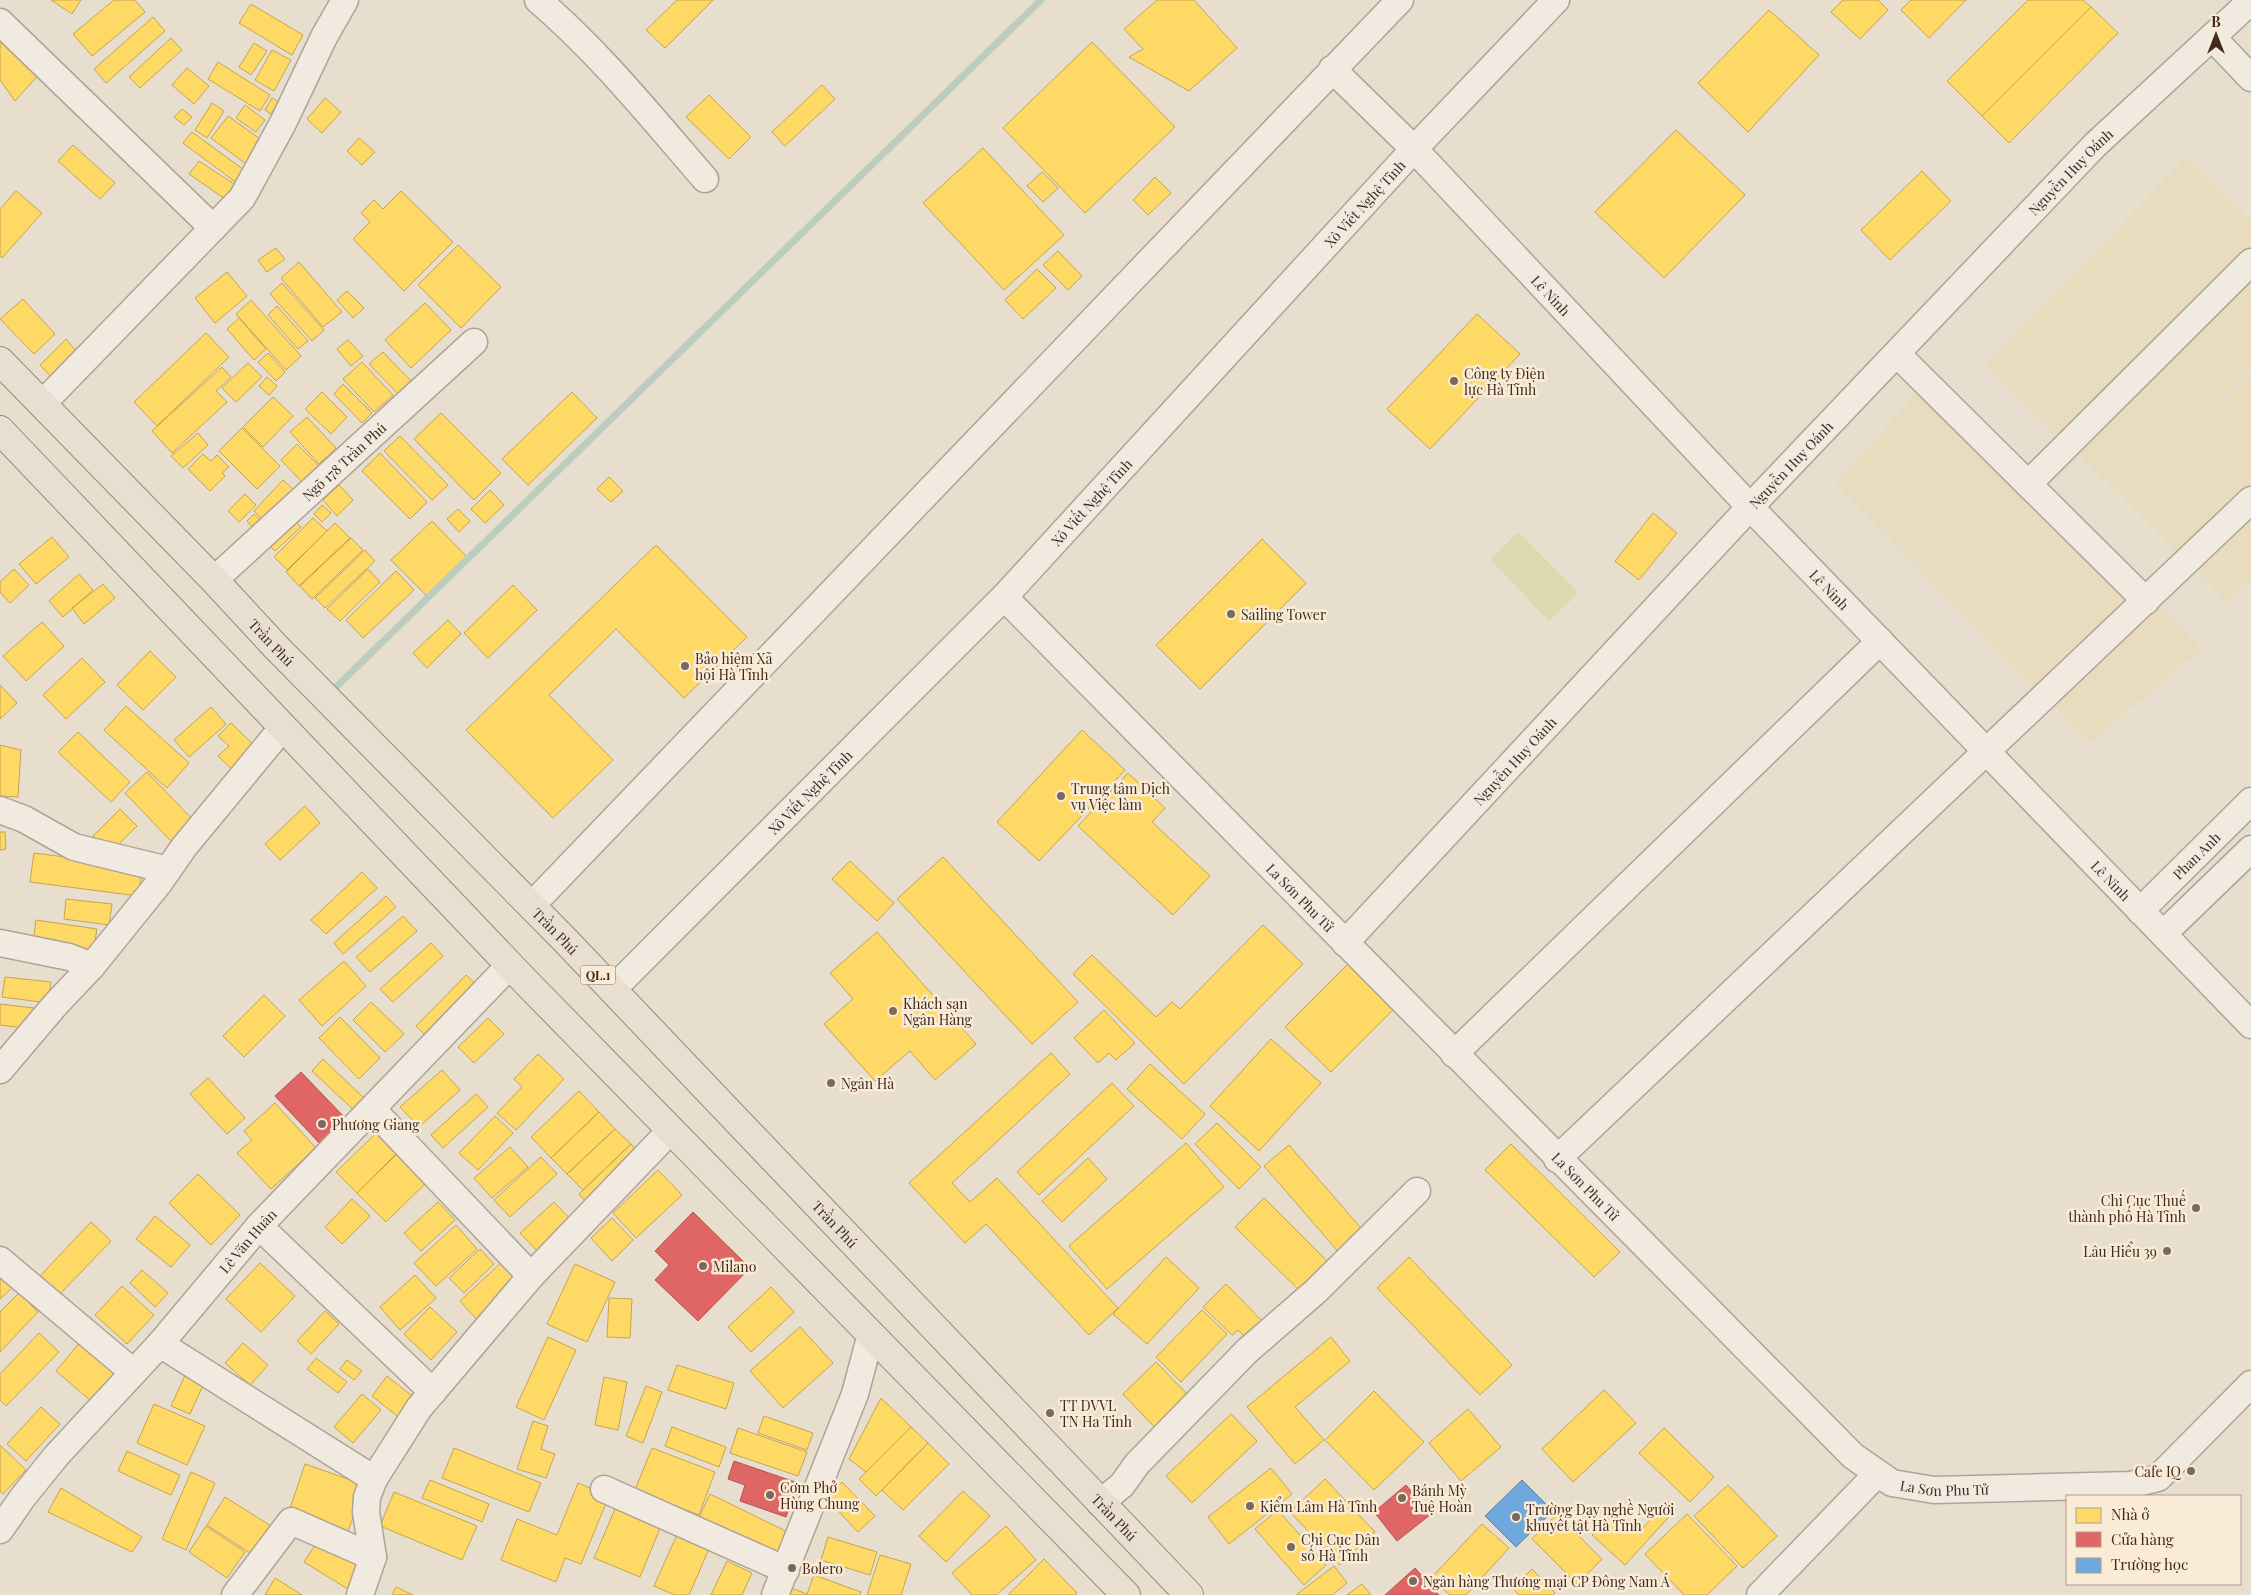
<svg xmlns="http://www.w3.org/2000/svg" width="2251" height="1595" viewBox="0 0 2251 1595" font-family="'Playfair Display',serif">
	<rect width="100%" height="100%" fill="#e8dece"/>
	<!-- farmland -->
	<path fill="#e9dcbe" d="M2186,157L2251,219V367L2146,475L2251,373V579L2227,603L2123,498L1985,365Z
		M1933,375L2202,649L2089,743L1835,483Z"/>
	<!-- green -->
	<path fill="#dcd8b0" d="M1518,532L1578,593L1549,621L1490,559Z"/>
	<!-- homes -->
	<path fill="#ffd966" stroke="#c5a450" d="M51,0H81L72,14Z
		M114,0H135L145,12L92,56L73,34Z
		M677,0H713L665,48L646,30Z
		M1157,0H1194L1237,48L1189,91L1129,57L1143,49L1124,29Z
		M1843,0H1878L1888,10L1860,39L1831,12Z
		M1911,0H1966L1929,38L1901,10Z
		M2028,0H2083L2091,7L1982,116L1947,81Z
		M251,4L303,35L292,55L239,23Z
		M2091,7L2118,33L2009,143L1982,116Z
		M1769,10L1819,55L1748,132L1698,83Z
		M153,17L165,31L106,83L94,69Z
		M0,37L44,69L15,101L0,80Z
		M171,38L182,50L140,88L129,77Z
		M1092,42L1175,127L1085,213L1003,128Z
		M254,43L267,51L251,75L239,67Z
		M272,50L291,60L274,91L255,80Z
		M218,62L270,95L260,111L208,79Z
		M187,68L209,86L194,104L172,85Z
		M822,85L835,99L785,146L772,132Z
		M709,95L751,137L729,159L686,117Z
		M272,98L278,102L271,114L265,110Z
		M325,98L341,112L322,133L307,119Z
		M212,103L224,111L207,138L195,130Z
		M245,105L265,120L256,132L236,118Z
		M182,109L192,117L184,125L174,117Z
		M228,116L263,141L246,164L211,138Z
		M1676,130L1745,195L1664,278L1595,212Z
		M192,132L247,172L238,184L183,143Z
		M359,138L375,152L362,165L347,151Z
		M73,145L115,183L100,199L58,161Z
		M983,148L1064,235L1004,290L923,203Z
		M199,161L237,186L228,201L189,174Z
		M1922,171L1951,201L1890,260L1861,230Z
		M1042,172L1058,188L1043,202L1027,186Z
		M1155,177L1171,193L1148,215L1133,200Z
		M16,191L42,213L2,258L0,256V209Z
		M401,191L453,242L404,291L353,239L370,222L361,213L374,200L383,209Z
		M458,245L501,287L461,328L418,285Z
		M276,248L285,259L267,272L258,260Z
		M1058,251L1082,276L1068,290L1043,265Z
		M299,262L342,312L323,327L281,278Z
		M1037,269L1056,288L1023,319L1005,300Z
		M227,272L247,296L215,323L195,298Z
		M282,283L324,330L312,341L270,294Z
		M347,291L364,308L353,318L337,300Z
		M23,299L55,334L34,354L0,319Z
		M251,300L301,356L286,370L236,314Z
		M425,303L451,330L411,368L385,340Z
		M277,306L308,341L298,349L268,315Z
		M1477,314L1520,354L1430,449L1387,409Z
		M239,318L266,349L254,360L227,329Z
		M206,333L229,357L157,426L134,402Z
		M66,339L76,351L56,382L40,365Z
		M348,340L363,356L351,366L337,349Z
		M383,352L415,385L402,398L369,364Z
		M268,353L285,372L276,381L258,362Z
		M362,362L393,395L374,412L343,379Z
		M248,363L262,377L236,402L222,388Z
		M222,367L231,377L216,391L227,402L172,453L152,431Z
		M267,377L277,386L269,395L259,386Z
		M343,384L372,413L362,423L334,394Z
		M322,392L347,417L331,434L305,409Z
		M572,392L597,418L528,485L502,459Z
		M273,397L293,416L263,447L243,427Z
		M441,413L501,473L474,500L414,439Z
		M307,417L336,448L319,464L290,432Z
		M242,428L280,466L257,489L219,451Z
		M198,433L208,445L183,468L171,456Z
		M400,436L448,485L432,500L384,451Z
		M297,444L322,469L305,485L281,460Z
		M380,453L427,502L410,519L362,471Z
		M203,454L211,461L217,455L229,467L222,473L225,476L210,491L188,469Z
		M609,477L623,491L611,502L597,489Z
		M283,480L297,493L267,524L254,511Z
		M339,485L353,500L337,516L323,500Z
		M490,490L504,505L485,523L471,509Z
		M245,494L256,505L239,522L228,511Z
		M322,505L331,513L322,522L314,514Z
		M458,509L470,521L459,532L447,519Z
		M1653,513L1677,533L1639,580L1615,561Z
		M254,514L264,524L256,531L247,521Z
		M313,518L327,531L287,570L274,557Z
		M294,520L301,527L275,551L268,544Z
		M432,521L467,557L427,596L391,560Z
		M335,523L350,538L299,586L286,572Z
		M52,537L69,557L36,584L19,564Z
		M351,538L363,550L312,599L300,586Z
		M1262,539L1306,583L1200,689L1156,645Z
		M656,545L747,637L684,698L616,629L549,695L613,760L553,818L466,730Z
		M365,550L375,561L325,608L315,598Z
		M14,569L29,585L10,603L0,592V582Z
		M368,569L380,582L340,621L327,609Z
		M396,571L414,590L363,638L346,620Z
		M79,574L93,590L63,617L49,601Z
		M103,584L115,598L84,624L72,608Z
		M513,585L537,610L488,658L464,633Z
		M448,620L461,634L427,668L413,653Z
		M42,622L64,646L26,681L3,656Z
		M150,651L176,677L143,710L117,685Z
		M82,658L105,682L66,719L43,695Z
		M0,685L17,703L0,719Z
		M126,706L189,763L167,788L104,730Z
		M211,707L226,724L189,757L174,740Z
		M231,723L260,751L237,774L218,756L229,746L218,736Z
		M1082,730L1125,770L1039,861L997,822Z
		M78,732L130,782L111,802L58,752Z
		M0,745L21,750L18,797L0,796Z
		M147,772L193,820L171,841L125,793Z
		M1128,773L1165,808L1152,822L1210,876L1173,915L1078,826Z
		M305,806L320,823L280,860L265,844Z
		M120,809L137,826L110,853L93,836Z
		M0,832H5L6,849L0,850Z
		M34,853L143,867L138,896L30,882Z
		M943,857L1078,1002L1032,1044L897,899Z
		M850,861L894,903L877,921L832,879Z
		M362,872L377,888L326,934L311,920Z
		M386,896L396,907L343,954L334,943Z
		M66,899L112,904L109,925L64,919Z
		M403,916L417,931L370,972L356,957Z
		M36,920L97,929L93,953L33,944Z
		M1263,925L1303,964L1184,1084L1073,974L1092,955L1156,1017L1172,1002L1180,1009Z
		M877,932L976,1044L935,1080L910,1051L875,1081L824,1024L853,999L830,973Z
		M431,943L443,956L393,1002L380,989Z
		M344,961L366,986L322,1026L299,1000Z
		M1349,963L1395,1008L1331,1072L1285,1027Z
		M466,975L483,991L432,1042L416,1026Z
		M5,977L51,982L48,1003L2,997Z
		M264,995L285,1016L244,1057L223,1036Z
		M371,1002L404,1034L385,1052L353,1020Z
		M0,1004L34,1008L31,1029L0,1025Z
		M1104,1010L1135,1043L1116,1060L1109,1053L1098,1063L1074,1038Z
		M340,1017L380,1058L359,1079L319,1038Z
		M488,1018L504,1034L474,1063L458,1047Z
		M1271,1039L1321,1083L1259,1151L1210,1106Z
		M1051,1053L1070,1074L952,1183L970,1202L997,1178L1118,1308L1089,1335L986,1224L965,1243L909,1183Z
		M538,1054L564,1079L516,1130L497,1113L522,1087L514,1079Z
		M323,1059L369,1103L358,1114L312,1071Z
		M1150,1064L1205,1114L1182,1139L1127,1089Z
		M442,1070L460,1090L419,1127L400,1107Z
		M208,1078L245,1118L227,1134L190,1094Z
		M1112,1083L1134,1106L1039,1195L1017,1172Z
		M579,1091L599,1112L551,1158L531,1137Z
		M476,1094L488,1107L443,1148L431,1135Z
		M275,1103L316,1148L271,1189L237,1153L252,1140L244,1131Z
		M599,1112L615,1129L567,1174L551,1158Z
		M495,1116L513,1133L478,1170L459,1153Z
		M1217,1123L1261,1167L1239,1189L1195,1144Z
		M615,1129L631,1144L583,1190L567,1174Z
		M377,1132L397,1153L357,1193L336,1172Z
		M1186,1143L1224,1187L1107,1289L1069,1246Z
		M631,1144L643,1157L591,1207L579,1194Z
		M1511,1144L1620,1252L1594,1277L1485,1170Z
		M1289,1145L1366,1234L1342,1256L1264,1166Z
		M510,1147L528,1167L492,1198L474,1178Z
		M401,1150L430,1179L386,1222L357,1193Z
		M541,1157L557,1174L510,1217L494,1200Z
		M1088,1158L1107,1179L1062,1222L1042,1201Z
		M658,1170L682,1195L636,1238L613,1213Z
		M198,1174L240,1215L211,1245L169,1203Z
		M1264,1198L1332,1266L1303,1294L1235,1227Z
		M352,1199L370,1216L342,1244L325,1227Z
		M438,1202L455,1220L421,1251L404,1233Z
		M554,1202L575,1224L541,1255L520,1233Z
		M155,1216L190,1245L171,1267L136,1239Z
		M612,1218L633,1240L612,1261L591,1238Z
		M91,1222L111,1241L58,1296L39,1277Z
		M456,1225L477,1249L436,1286L414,1263Z
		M480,1249L494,1264L464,1293L449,1278Z
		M1166,1257L1199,1288L1147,1344L1113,1314Z
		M1409,1257L1512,1365L1480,1395L1377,1288Z
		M504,1260L523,1280L479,1322L460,1301Z
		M260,1263L295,1296L261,1332L226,1299Z
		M575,1264L615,1282L587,1342L547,1324Z
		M142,1270L168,1293L155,1307L130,1283Z
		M0,1275L13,1287L0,1299Z
		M415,1275L436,1298L400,1330L380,1307Z
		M1226,1284L1268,1327L1251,1343L1238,1330L1232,1335L1203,1307Z
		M122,1286L154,1315L127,1344L95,1315Z
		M771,1287L794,1312L751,1352L728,1327Z
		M19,1293L38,1312L0,1352V1312Z
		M609,1298L632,1299L630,1338L607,1337Z
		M430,1307L457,1332L431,1360L404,1334Z
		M1202,1310L1227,1334L1181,1382L1156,1357Z
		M325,1311L339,1324L311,1354L297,1341Z
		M800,1327L833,1363L783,1408L750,1371Z
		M39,1333L59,1352L6,1406L0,1400V1374Z
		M548,1337L576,1350L544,1420L516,1407Z
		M1331,1337L1350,1361L1295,1407L1324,1440L1295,1464L1247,1407Z
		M80,1342L116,1373L91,1401L56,1371Z
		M243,1343L268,1365L250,1385L225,1363Z
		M316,1358L347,1382L338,1393L307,1369Z
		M347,1360L362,1371L354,1380L340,1369Z
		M1156,1362L1187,1394L1173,1407L1182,1417L1162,1435L1123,1394Z
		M677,1365L734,1383L726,1409L668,1390Z
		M187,1371L206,1379L190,1414L171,1406Z
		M387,1376L417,1400L401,1419L372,1396Z
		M604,1377L627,1382L618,1430L595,1425Z
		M646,1386L662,1392L643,1443L626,1436Z
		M1604,1390L1636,1423L1573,1482L1542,1449Z
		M1374,1391L1424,1442L1374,1490L1325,1440Z
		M362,1394L381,1410L353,1443L334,1427Z
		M881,1398L911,1427L866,1472L849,1459Z
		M154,1404L205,1426L187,1465L137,1443Z
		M41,1407L60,1424L26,1461L7,1444Z
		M1468,1409L1501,1447L1461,1481L1429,1443Z
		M1231,1414L1257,1441L1192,1503L1166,1476Z
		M764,1416L813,1433L807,1450L758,1433Z
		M533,1421L548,1426L541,1449L555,1454L546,1478L517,1469Z
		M672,1427L726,1447L719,1467L665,1446Z
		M911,1427L928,1443L876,1496L859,1479Z
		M738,1428L807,1452L798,1476L730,1453Z
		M1664,1428L1714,1477L1690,1502L1639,1453Z
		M928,1443L949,1464L903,1510L882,1490Z
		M0,1445L26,1470L3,1494L0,1491Z
		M454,1448L541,1483L529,1512L442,1478Z
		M652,1448L715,1472L699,1515L635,1490Z
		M127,1451L180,1475L171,1495L118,1471Z
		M305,1464L365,1485L347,1534L288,1514Z
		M1271,1468L1292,1494L1229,1544L1208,1517Z
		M191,1472L215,1483L186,1550L162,1539Z
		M1325,1479L1375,1532L1340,1565L1290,1512Z
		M430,1480L489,1504L482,1522L422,1498Z
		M842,1482L875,1516L858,1532L826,1498Z
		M578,1483L609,1496L581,1564L565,1558L556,1582L501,1560L517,1519L557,1535Z
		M1728,1485L1777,1536L1743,1568L1694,1516Z
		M61,1488L142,1537L132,1552L48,1512Z
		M963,1491L990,1516L946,1562L919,1536Z
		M394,1492L477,1526L462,1560L380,1526Z
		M710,1494L794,1535L781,1562L697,1522Z
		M225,1497L271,1526L253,1555L207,1525Z
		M1667,1501L1676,1509L1625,1565L1592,1535L1616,1509L1640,1531Z
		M618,1502L663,1521L640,1577L594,1558Z
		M1278,1510L1326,1565L1304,1585L1255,1529Z
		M1557,1514L1602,1559L1577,1584L1532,1539Z
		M1687,1514L1737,1566L1707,1595H1684L1645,1554Z
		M1482,1524L1509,1548L1466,1595H1450L1431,1578Z
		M206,1526L245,1552L227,1578L189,1552Z
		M1006,1526L1036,1560L996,1595H972L952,1573Z
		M680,1528L712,1542L689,1595H675L654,1586Z
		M828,1537L877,1552L870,1575L821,1560Z
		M319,1539L366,1568L351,1591L304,1562Z
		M880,1555L911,1564L901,1595H867Z
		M1044,1559L1077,1593L1075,1595H1008Z
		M727,1561L752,1573L742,1595H711Z
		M1334,1566L1347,1583L1332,1595H1296Z
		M1532,1569L1555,1593L1553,1595H1519L1513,1588Z
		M814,1575L861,1592L860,1595H785L788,1587L807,1594Z
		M275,1578L302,1595H265Z
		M1362,1584L1371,1595H1347Z
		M396,1587L413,1595H392Z"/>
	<!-- shops -->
	<path fill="#e06666" stroke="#b05450" d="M301,1072L348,1121L322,1146L275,1096Z
		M693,1212L750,1268L698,1321L655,1280L669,1265L655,1251Z
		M734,1461L798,1483L786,1517L740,1501L745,1485L728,1479Z
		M1406,1485L1430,1515L1397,1541L1374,1512Z
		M1415,1568L1439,1595H1385Z"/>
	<!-- schools -->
	<path fill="#6fa8dc" stroke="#6182a3" d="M1522,1480L1553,1511L1516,1547L1485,1516Z"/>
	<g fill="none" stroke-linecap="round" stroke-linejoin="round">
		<!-- stream -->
		<path stroke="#bacdbf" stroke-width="7" d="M330,693L1041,0"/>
		<defs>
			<g id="minor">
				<path d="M538,0C600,53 652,118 705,179"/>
				<path d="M0,22L213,228L42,404"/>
				<path d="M2212,37L2251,78"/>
				<path id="s1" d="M1332,69L1414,149L1750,507L2251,1025"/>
				<path d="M213,228L242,198L283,123L324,37L345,0"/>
				<path d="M1897,354L2146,601"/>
				<path d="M2028,484L2251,262"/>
				<path id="s2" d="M214,580L474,342"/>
				<path id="s3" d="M1004,597L1853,1456L1892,1483L1934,1490L2130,1485L2158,1478L2251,1384"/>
				<path d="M0,810L24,819L74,847L168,870"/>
				<path d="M531,906L1400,0"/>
				<path id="s4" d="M2140,911L2251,801"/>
				<path d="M2163,934L2251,849"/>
				<path d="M0,943L69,957L92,966"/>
				<path id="s5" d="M1345,943L1750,507L2095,145L2251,1"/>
				<path id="s6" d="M612,990L1004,597L1414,149L1556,0"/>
				<path d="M1454,1054L1880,641"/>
				<path d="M0,1070L56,1004L92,966L159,883L184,847L283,727"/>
				<path d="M372,1109L531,1276"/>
				<path d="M1557,1159L2251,500"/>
				<path d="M259,1226L433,1392"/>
				<path d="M0,1260L133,1372"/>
				<path d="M160,1344L374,1479"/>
				<path d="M604,1489L786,1570"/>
				<path d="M1100,1503L1122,1485L1137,1464L1247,1351L1316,1291L1417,1191"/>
				<path id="s7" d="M0,1530L23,1497L57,1455L160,1344L259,1226L510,965"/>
				<path d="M235,1595L291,1521L373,1557"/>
				<path d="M360,1595L373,1557L366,1512L367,1497L374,1479L419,1408L531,1276L671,1130"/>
				<path d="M775,1595L855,1394L871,1334"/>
				<path d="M1760,1595L1877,1474"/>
			</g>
			<g id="major">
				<path id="s8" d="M0,361L214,580L275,646L564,939L1189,1595"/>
				<path d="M0,430L525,981L1126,1595"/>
			</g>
		</defs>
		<!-- minor casing -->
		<use href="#minor" stroke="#aea397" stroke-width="29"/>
		<!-- major casing -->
		<use href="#major" stroke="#93897e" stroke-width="30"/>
		<!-- minor -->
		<use href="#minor" stroke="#f0eae1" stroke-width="26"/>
		<!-- major -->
		<use href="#major" stroke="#e8dfd1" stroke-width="28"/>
	</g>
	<!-- markers -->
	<g fill="#7a695c" stroke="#f9ebd5" stroke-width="2">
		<circle cx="1454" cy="381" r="5"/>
		<circle cx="1231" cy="614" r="5"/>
		<circle cx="685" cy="666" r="5"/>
		<circle cx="1061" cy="796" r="5"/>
		<circle cx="893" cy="1011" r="5"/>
		<circle cx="831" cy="1083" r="5"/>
		<circle cx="322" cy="1124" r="5"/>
		<circle cx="2196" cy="1208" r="5"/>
		<circle cx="2167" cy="1251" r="5"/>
		<circle cx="703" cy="1266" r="5"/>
		<circle cx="1050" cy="1413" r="5"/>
		<circle cx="2191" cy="1471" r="5"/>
		<circle cx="770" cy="1495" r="5"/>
		<circle cx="1402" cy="1498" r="5"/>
		<circle cx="1250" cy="1506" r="5"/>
		<circle cx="1516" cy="1517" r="5"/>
		<circle cx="1291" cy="1547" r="5"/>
		<circle cx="792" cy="1568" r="5"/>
		<circle cx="1413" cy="1581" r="5"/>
	</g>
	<g text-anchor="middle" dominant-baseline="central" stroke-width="5" stroke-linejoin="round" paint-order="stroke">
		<!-- shield labels -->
		<rect fill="#f9ebd5" stroke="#776455" stroke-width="1" x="580.5" y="965.5" width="35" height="19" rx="4"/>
		<g font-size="12" font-weight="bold" fill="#3f2a1e">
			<text x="598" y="975">QL.1</text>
		</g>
		<!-- street labels -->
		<g font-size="14" fill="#3f2a1e" stroke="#f9ebd5">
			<text stroke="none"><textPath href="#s5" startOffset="1059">Nguyễn Huy Oánh</textPath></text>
			<text stroke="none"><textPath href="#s6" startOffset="1089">Xô Viết Nghệ Tĩnh</textPath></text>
			<text stroke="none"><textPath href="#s1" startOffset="315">Lê Ninh</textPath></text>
			<text stroke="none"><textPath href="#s2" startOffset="176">Ngõ 178 Trần Phú</textPath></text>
			<text stroke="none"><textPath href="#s5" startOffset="654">Nguyễn Huy Oánh</textPath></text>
			<text stroke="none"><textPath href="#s6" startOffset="684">Xô Viết Nghệ Tĩnh</textPath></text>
			<text stroke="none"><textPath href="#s1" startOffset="720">Lê Ninh</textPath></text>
			<text stroke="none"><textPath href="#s8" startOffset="391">Trần Phú</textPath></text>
			<text stroke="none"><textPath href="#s5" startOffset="249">Nguyễn Huy Oánh</textPath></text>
			<text stroke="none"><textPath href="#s6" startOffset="280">Xô Viết Nghệ Tĩnh</textPath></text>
			<text stroke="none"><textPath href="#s4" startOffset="79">Phan Anh</textPath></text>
			<text stroke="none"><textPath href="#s1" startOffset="1125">Lê Ninh</textPath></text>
			<text stroke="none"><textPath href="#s3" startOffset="422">La Sơn Phu Tử</textPath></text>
			<text stroke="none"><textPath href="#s8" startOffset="796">Trần Phú</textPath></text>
			<text stroke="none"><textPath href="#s3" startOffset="828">La Sơn Phu Tử</textPath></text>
			<text stroke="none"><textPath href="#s8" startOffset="1201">Trần Phú</textPath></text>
			<text stroke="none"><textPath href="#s7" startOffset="381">Lê Văn Huân</textPath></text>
			<text stroke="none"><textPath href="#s3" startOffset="1308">La Sơn Phu Tử</textPath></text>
			<text stroke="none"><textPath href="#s8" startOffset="1606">Trần Phú</textPath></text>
		</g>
		<!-- poi labels -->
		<g font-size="14" fill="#3f2a1e" stroke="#f9ebd5" text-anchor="start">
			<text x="1464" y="373">Công ty Điện<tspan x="1464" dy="16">lực Hà Tĩnh</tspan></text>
			<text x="1241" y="614">Sailing Tower</text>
			<text x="695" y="658">Bảo hiệm Xã<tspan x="695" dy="16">hội Hà Tĩnh</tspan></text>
			<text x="1071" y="788">Trung tâm Dịch<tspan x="1071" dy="16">vụ Việc làm</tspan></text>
			<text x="903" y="1003">Khách sạn<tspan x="903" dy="16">Ngân Hàng</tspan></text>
			<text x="841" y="1083">Ngân Hà</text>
			<text x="332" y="1124">Phương Giang</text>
			<text x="2186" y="1200" text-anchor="end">Chi Cục Thuế<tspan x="2186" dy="16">thành phố Hà Tĩnh</tspan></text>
			<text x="2157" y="1251" text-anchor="end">Lâu Hiểu 39</text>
			<text x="713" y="1266">Milano</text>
			<text x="1060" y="1405">TT DVVL<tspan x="1060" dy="16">TN Ha Tinh</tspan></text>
			<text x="2181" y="1471" text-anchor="end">Cafe IQ</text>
			<text x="780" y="1487">Cơm Phở<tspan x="780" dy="16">Hùng Chung</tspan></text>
			<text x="1412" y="1490">Bánh Mỳ<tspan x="1412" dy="16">Tuệ Hoàn</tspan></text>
			<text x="1260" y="1506">Kiểm Lâm Hà Tĩnh</text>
			<text x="1526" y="1509">Trường Dạy nghề Người<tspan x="1526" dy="16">khuyết tật Hà Tĩnh</tspan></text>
			<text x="1301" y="1539">Chi Cục Dân<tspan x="1301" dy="16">số Hà Tĩnh</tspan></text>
			<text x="802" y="1568">Bolero</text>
			<text x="1423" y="1581">Ngân hàng Thương mại CP Đông Nam Á</text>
		</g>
	</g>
	<!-- legend -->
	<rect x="2066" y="1495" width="175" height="90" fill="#f9ebd5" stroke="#af9e8c"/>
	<rect x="2076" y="1508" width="25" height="15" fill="#ffd966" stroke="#af9e8c"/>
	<text x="2111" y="1520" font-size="15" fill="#3f2a1e">Nhà ở</text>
	<rect x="2076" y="1532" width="25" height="15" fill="#e06666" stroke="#af9e8c"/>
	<text x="2111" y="1545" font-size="15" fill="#3f2a1e">Cửa hàng</text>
	<rect x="2076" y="1558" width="25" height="15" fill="#6fa8dc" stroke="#af9e8c"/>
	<text x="2111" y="1570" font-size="15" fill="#3f2a1e">Trường học</text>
	<!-- north arrow -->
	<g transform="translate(2216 35)" stroke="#f9ebd5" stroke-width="4" paint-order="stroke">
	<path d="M0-4L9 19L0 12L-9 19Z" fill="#3f2a1e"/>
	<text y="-8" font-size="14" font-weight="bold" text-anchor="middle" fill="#3f2a1e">B</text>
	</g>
</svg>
